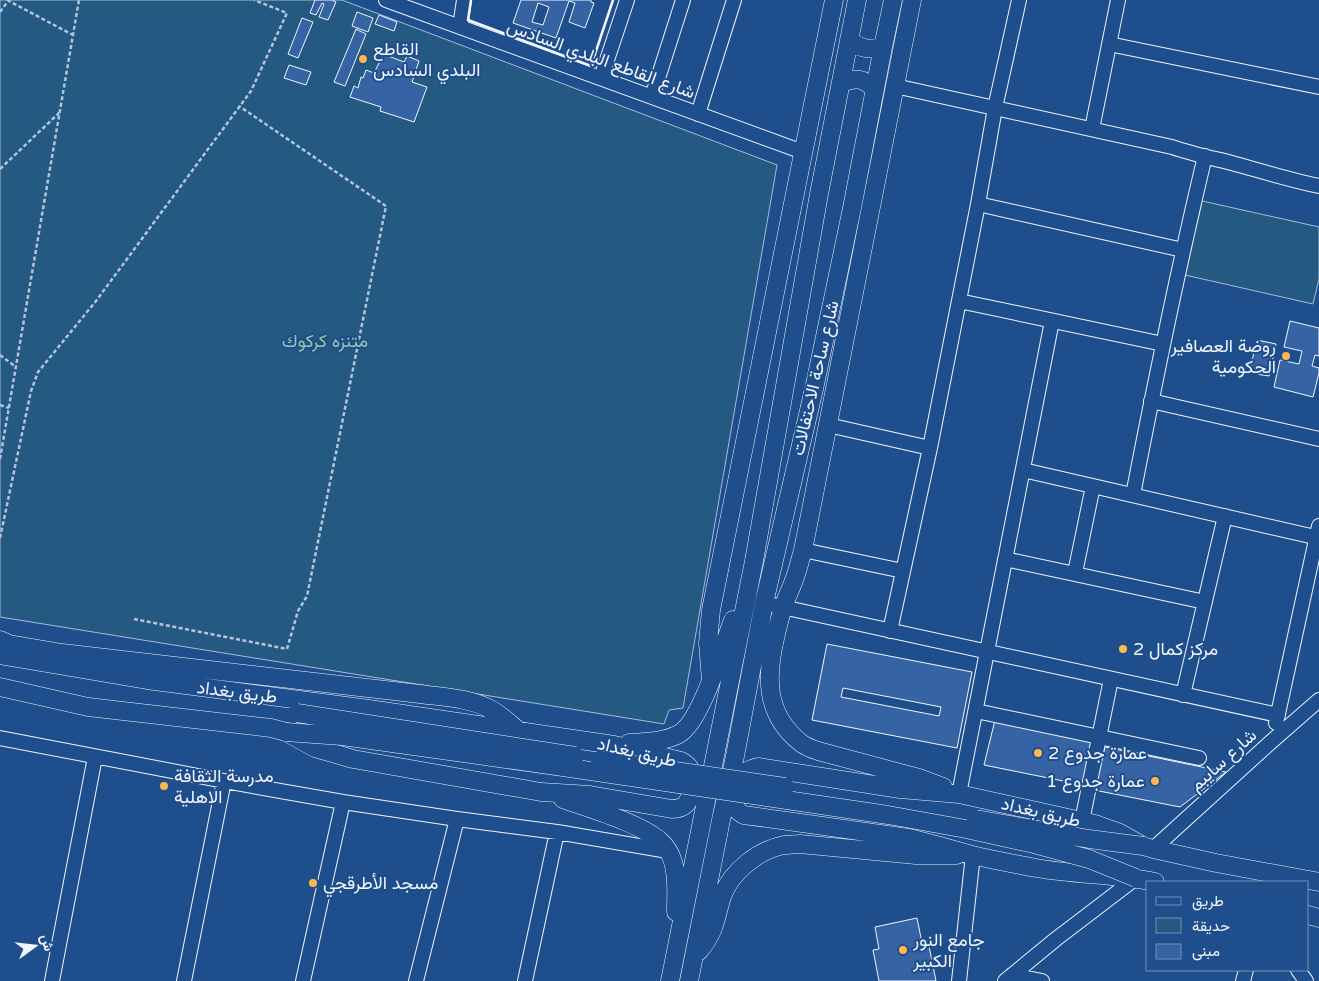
<svg xmlns="http://www.w3.org/2000/svg" width="1319" height="981" viewBox="0 0 1319 981" font-family="'Varela Round',Vazirmatn,sans-serif">
	<rect width="100%" height="100%" fill="#1f4e8c"/>
	<!-- green -->
	<path fill="#245a82" stroke="#a8bbd7" d="M0,0H342L777,165L683,708L669,710L664,724L0,617Z
		M1202,201L1319,227V279L1313,304L1185,275Z"/>
	<!-- building -->
	<path fill="#3563a3" stroke="#f2f6ff" fill-rule="evenodd" d="M315,0H332L336,2L328,20L319,17L324,4L322,3L316,15L310,13Z
		M521,0H591V2L594,3L585,28L569,22L575,3L569,1L556,38L513,23ZM538,3L549,7L543,25L532,22Z
		M357,12L373,18L368,32L352,26Z
		M379,15L397,22L394,31L375,24Z
		M302,18L313,22L298,58L288,54Z
		M356,29L366,34L345,86L334,82Z
		M383,54L404,62L407,56L419,61L412,82L427,87L414,122L380,111L381,107L350,97L354,86L358,88L361,77L363,78L366,70L374,73L379,63H380Z
		M289,65L311,72L306,85L284,78Z
		M1290,321L1319,328V356L1315,355L1312,366L1319,368V373L1313,397L1274,387L1280,360L1299,364L1302,351L1284,347Z
		M1257,340L1276,344L1269,376L1249,373Z
		M827,644L972,672L957,748L812,720ZM843,688L941,707L939,716L841,697Z
		M995,720L1092,740L1083,785L984,765Z
		M1105,747L1226,772L1180,807L1094,790Z
		M917,918L922,943L928,941L936,981H879L873,950L879,949L875,927Z"/>
	<g fill="none" stroke-linecap="round" stroke-linejoin="round">
		<defs>
			<path id="minor" d="M386,0L803,152
				M460,27L464,0
				M1109,44L1319,87
				M601,78L627,0
				M895,86L1172,147C1192,154 1212,158 1232,163C1261,171 1290,180 1319,186
				M652,97L683,0
				M698,114L734,0
				M1092,129L1118,0
				M978,204L1183,250
				M959,301L1163,344
				M1151,401L1319,439
				M828,425L930,448
				M1023,470L1319,538
				M1133,495C1155,381 1178,269 1205,156
				M803,550L903,571
				M1005,559L1205,602
				M1075,573L1093,486
				M773,605L1278,715
				M890,631L930,448L978,204L995,108L1019,0
				M1183,695L1225,516
				M976,711L1199,758
				M1276,723L1319,526
				M0,738L224,781L343,802L457,819L557,832L668,851
				M959,794L1052,321
				M1082,821L1111,679
				M1153,849L1272,741L1319,700
				M1298,970L1306,981
				M1012,975L1042,981
				M52,981L95,757
				M184,981L224,781
				M303,981L343,802
				M416,981L457,819
				M525,981L557,832
				M959,981L973,855
				M1005,981L1056,939L1136,878
				M1243,981L1246,970"/>
			<path id="major" d="M912,0L803,550C800,560 798,570 794,580C791,589 786,598 783,608C780,617 778,626 776,634C766,675 764,714 801,743C806,747 812,749 818,751L919,778L943,787
				M849,40C861,49 868,50 883,47
				M841,83C856,77 864,78 875,90
				M0,640L9,644L62,653L420,694C442,697 470,698 490,709C501,715 509,723 519,731
				M0,655L147,680L369,709L614,745L681,761C685,763 688,765 690,769C694,776 691,798 686,804C682,808 677,809 672,809L590,795L541,792L353,759L315,748L286,732L271,728L88,707L0,687
				M711,681L708,643L711,610L834,0
				M629,743C645,742 664,742 679,734C701,722 723,646 733,620
				M563,799C590,809 637,822 659,840C666,846 671,854 673,862C678,878 676,896 676,912
				M1155,882C1116,874 1076,875 1036,868C1015,864 993,860 972,855C951,849 930,843 909,838L744,815C731,809 735,798 739,787C741,781 742,776 746,772C750,769 754,768 758,767L900,789L959,794L1095,824L1120,833L1143,846L1153,849L1216,863L1319,882
				M1308,915L1319,918
				M699,951C705,944 710,936 713,928C717,917 719,905 723,894C733,870 759,850 784,845C789,845 795,844 800,844L916,855H957
				M670,981L754,561L819,194L857,0
				M689,981L721,820L735,756L764,603L814,389L852,208L883,47L893,0"/>
		</defs>
		<!-- minor casing -->
		<use href="#minor" stroke="#f2f6ff" stroke-width="16"/>
		<!-- major casing -->
		<use href="#major" stroke="#f2f6ff" stroke-width="19"/>
		<!-- path -->
		<path stroke="#b3c4dc" stroke-width="2.5" stroke-dasharray="4 2.5" stroke-linecap="butt" d="M7,0L73,35
			M0,12L8,1
			M0,169L59,113
			M0,355L16,367
			M0,405L9,408
			M0,459L79,0
			M0,538L31,391L38,372L96,301L251,91L287,13L254,0
			M134,619L287,649L298,611L307,596L386,206L239,106"/>
		<!-- minor -->
		<use href="#minor" stroke="#1f4e8c" stroke-width="14"/>
		<!-- major -->
		<use href="#major" stroke="#1f4e8c" stroke-width="18"/>
		<defs>
			<path id="major-bridge" d="M297,713L575,756
				M286,732L342,736L563,767L888,815L966,829L1034,844L1089,859L1136,878
				M600,760L785,787
				M976,819L1089,839L1143,846"/>
		</defs>
		<!-- major-bridge casing -->
		<use href="#major-bridge" stroke="#f2f6ff" stroke-width="19" stroke-linecap="butt"/>
		<!-- major-bridge -->
		<use href="#major-bridge" stroke="#1f4e8c" stroke-width="18"/>
		<!-- wall -->
		<path stroke="#f2f6ff" stroke-width="2.5" d="M471,0L468,20L591,66L613,0"/>
	</g>
	<!-- markers -->
	<g fill="#ffb74d" stroke="#1f4e8c" stroke-width="2">
		<circle cx="363" cy="59" r="5"/>
		<circle cx="1286" cy="356" r="5"/>
		<circle cx="1123" cy="649" r="5"/>
		<circle cx="1038" cy="753" r="5"/>
		<circle cx="1155" cy="781" r="5"/>
		<circle cx="164" cy="786" r="5"/>
		<circle cx="313" cy="883" r="5"/>
		<circle cx="903" cy="950" r="5"/>
	</g>
	<g text-anchor="middle" dominant-baseline="central" stroke-width="4" stroke-linejoin="round" paint-order="stroke">
		<!-- poi labels -->
		<g font-size="18" fill="#f2f6ff" stroke="#1f4e8c" text-anchor="start">
			<text x="373" y="49">القاطع<tspan x="373" dy="21">البلدي السادس</tspan></text>
			<text x="1276" y="346" text-anchor="end">روضة العصافير<tspan x="1276" dy="21">الحكومية</tspan></text>
			<text x="1133" y="649">مركز كمال 2</text>
			<text x="1048" y="753">عمارة جدوع 2</text>
			<text x="174" y="776">مدرسة الثقافة<tspan x="174" dy="21">الاهلية</tspan></text>
			<text x="1145" y="781" text-anchor="end">عمارة جدوع 1</text>
			<text x="323" y="883">مسجد الأطرقجي</text>
			<text x="913" y="940">جامع النور<tspan x="913" dy="21">الكبير</tspan></text>
		</g>
		<!-- street labels -->
		<g font-size="18" fill="#f2f6ff" stroke="#1f4e8c">
			<text transform="translate(601 59) rotate(20)">شارع القاطع البلدي السادس</text>
			<text transform="translate(815 378) rotate(-77)">شارع ساحة الاحتفالات</text>
			<text transform="translate(237 692) rotate(7)">طريق بغداد</text>
			<text transform="translate(637 752) rotate(13)">طريق بغداد</text>
			<text transform="translate(1223 760) rotate(-42)">شارع سايبم</text>
			<text transform="translate(1041 812) rotate(13)">طريق بغداد</text>
		</g>
		<!-- park labels -->
		<g font-size="18" fill="#97c8a6" stroke="#1f4e8c">
			<text x="325" y="341">متنزه كركوك</text>
		</g>
	</g>
	<!-- legend -->
	<rect x="1146" y="881" width="162" height="90" fill="#1f4e8c" stroke="#7391ba"/>
	<rect x="1156" y="897" width="25" height="8" fill="#1f4e8c" stroke="#7391ba"/>
	<text x="1192" y="906" font-size="15" fill="#f2f6ff">طريق</text>
	<rect x="1156" y="918" width="25" height="15" fill="#245a82" stroke="#7391ba"/>
	<text x="1192" y="931" font-size="15" fill="#f2f6ff">حديقة</text>
	<rect x="1156" y="944" width="25" height="15" fill="#3563a3" stroke="#7391ba"/>
	<text x="1192" y="956" font-size="15" fill="#f2f6ff">مبنى</text>
	<!-- north arrow -->
	<g transform="translate(35 946) rotate(75)" stroke="#1f4e8c" stroke-width="4" paint-order="stroke">
	<path d="M0-4L9 19L0 12L-9 19Z" fill="#f2f6ff"/>
	<text y="-8" font-size="14" font-weight="bold" text-anchor="middle" fill="#f2f6ff">ش</text>
	</g>
</svg>
